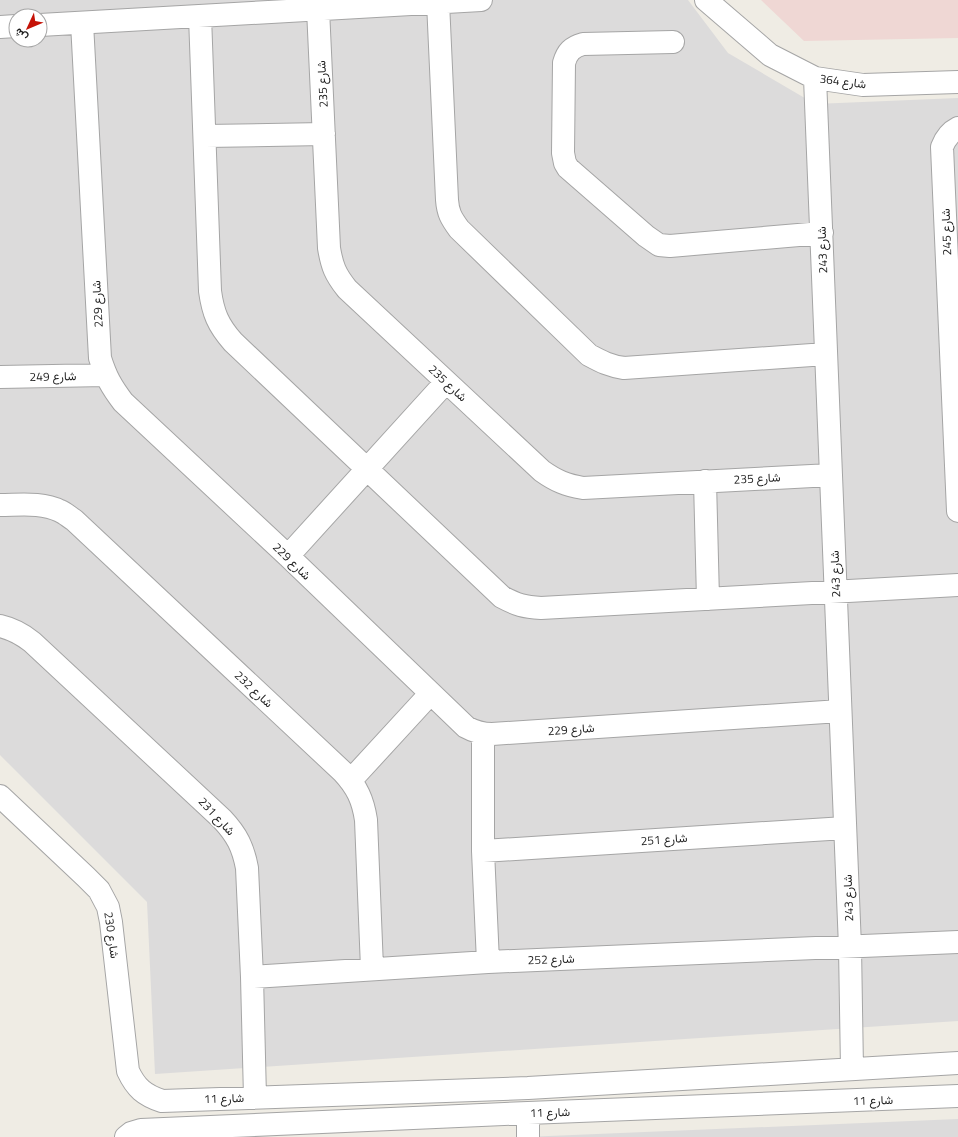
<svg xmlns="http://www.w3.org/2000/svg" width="958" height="1137" viewBox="0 0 958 1137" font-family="'Titillium Web',Vazirmatn,sans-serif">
	<rect width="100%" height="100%" fill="#efece4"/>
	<!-- residential -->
	<path fill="#dcdbdb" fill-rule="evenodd" d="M0,0H688L728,53L815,104L958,98V1021L155,1074L147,902L0,755ZM16,16H40V40H16Z
		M958,1119V1137H525Z"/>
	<!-- commercial -->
	<path fill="#efd7d4" d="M761,0H958V38L804,41Z"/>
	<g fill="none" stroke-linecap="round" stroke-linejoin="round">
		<defs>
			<path id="minor" d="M706,0L770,55L815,78L863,85L958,82
				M438,2L447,200C448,213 451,218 459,229L589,355C602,362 610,366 624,368L826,354
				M318,9L329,248C332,266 335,274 347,289L542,471C556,481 566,485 583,488L831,475
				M200,16L210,291C213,313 218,325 233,342L502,597C517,605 524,607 541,608L958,585
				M82,23L100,358C106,377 111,386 123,402L288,556L466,727C475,732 482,734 492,734L840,711
				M40,25L481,0
				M0,27L16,26
				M673,42L583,44C572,47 567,52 564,63L563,153L565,163L568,168L646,236L659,245L670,246L822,233
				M815,78L850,947L852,1069
				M958,128C950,132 945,139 942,147L958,511
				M205,136L324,134
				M0,377L105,375
				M705,481L708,599
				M0,505C20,505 42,502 60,511C65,513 69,517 74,520L343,772C357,787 363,800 366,820L372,968
				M288,556L446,382
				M0,626C13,629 22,634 32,642L222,819C237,835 243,847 247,868L252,977L255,1097
				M483,734V851L488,962
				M351,780L430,694
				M0,796L86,877L99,890L108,907L111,922L128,1071C136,1088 144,1095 162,1101L528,1088L958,1063
				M483,851L845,828
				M252,977L488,962L958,942
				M528,1113V1137
				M126,1137L131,1133L141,1130L528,1113L958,1096"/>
		</defs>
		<!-- minor casing -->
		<use href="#minor" stroke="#a5a5a5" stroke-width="24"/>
		<!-- minor -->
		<use href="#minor" stroke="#fff" stroke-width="22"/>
	</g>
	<g text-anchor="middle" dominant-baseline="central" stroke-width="3" stroke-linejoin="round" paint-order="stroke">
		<!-- street labels -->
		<g font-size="12" fill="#1e1e1e" stroke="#fff">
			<text transform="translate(843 81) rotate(7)">شارع 364</text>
			<text transform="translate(322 84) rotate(-93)">شارع 235</text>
			<text transform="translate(946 232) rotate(-92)">شارع 245</text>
			<text transform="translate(822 250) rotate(-92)">شارع 243</text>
			<text transform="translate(97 304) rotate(-93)">شارع 229</text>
			<text transform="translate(53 376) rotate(-1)">شارع 249</text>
			<text transform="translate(448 383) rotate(43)">شارع 235</text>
			<text transform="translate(757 478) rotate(-3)">شارع 235</text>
			<text transform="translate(292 561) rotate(44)">شارع 229</text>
			<text transform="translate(835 574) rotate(-92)">شارع 243</text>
			<text transform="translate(254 689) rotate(43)">شارع 232</text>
			<text transform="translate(571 729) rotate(-4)">شارع 229</text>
			<text transform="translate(217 816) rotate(47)">شارع 231</text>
			<text transform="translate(664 839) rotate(-4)">شارع 251</text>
			<text transform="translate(848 898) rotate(-92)">شارع 243</text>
			<text transform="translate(112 935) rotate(82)">شارع 230</text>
			<text transform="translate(551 959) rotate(-2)">شارع 252</text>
			<text transform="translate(224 1098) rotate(-2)">شارع 11</text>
			<text transform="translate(873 1100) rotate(-2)">شارع 11</text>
			<text transform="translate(550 1112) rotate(-2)">شارع 11</text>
		</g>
	</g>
	<!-- north arrow -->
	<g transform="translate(28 28) rotate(226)"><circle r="19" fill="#ffffff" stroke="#a5a5a5"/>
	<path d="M0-3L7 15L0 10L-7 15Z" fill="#c51207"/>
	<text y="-6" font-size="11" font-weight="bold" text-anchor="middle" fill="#1e1e1e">ش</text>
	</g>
</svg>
